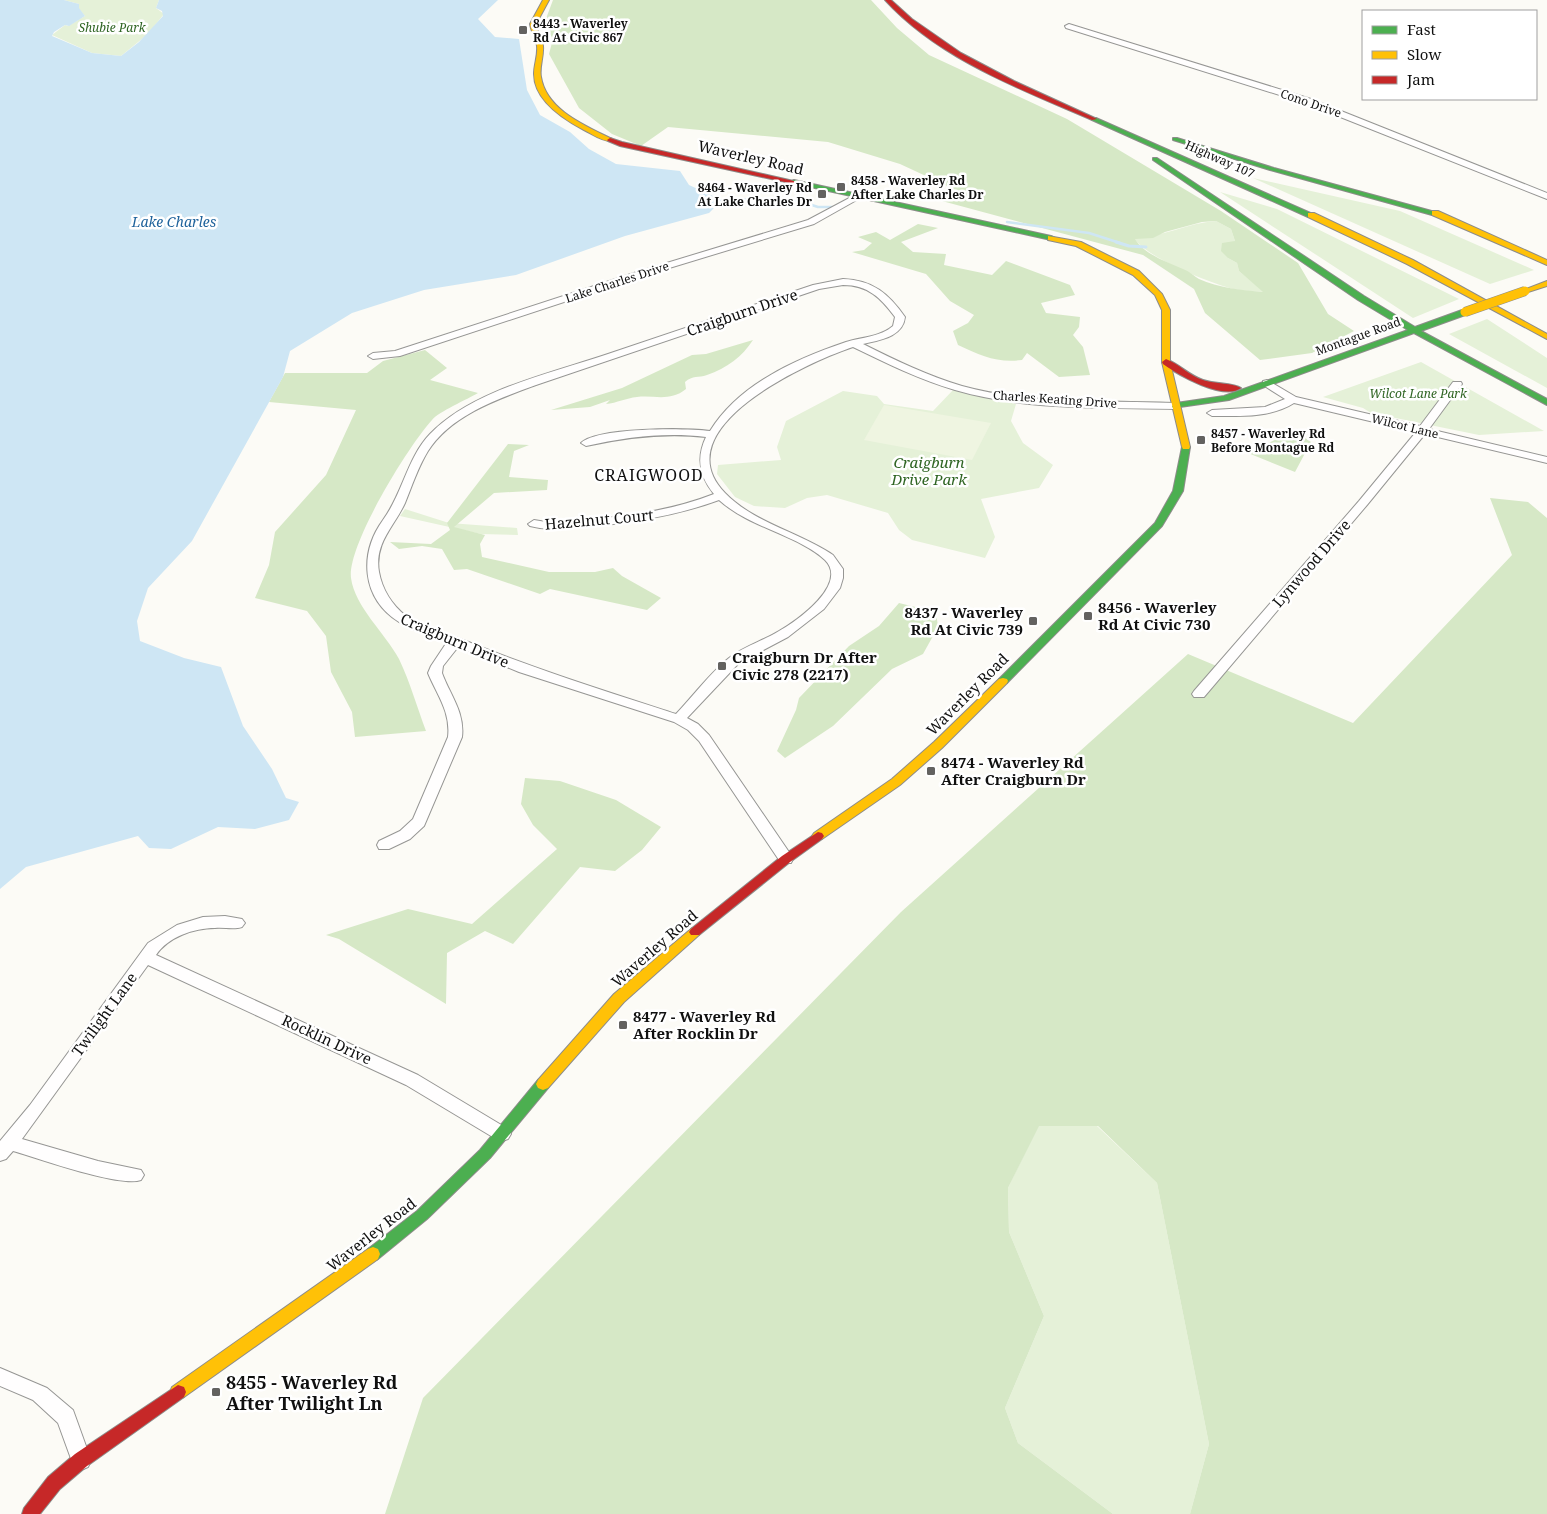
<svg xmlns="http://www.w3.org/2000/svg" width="1547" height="1514" viewBox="0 0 1547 1514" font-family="'Noto Serif',serif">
	<rect width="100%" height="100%" fill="#fcfbf6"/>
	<!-- green -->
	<path fill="#e5f1d8" d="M64,0H159L156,8L164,14L148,34L121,56L92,53L52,35L65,25L68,26L85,16L78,8L79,4Z
		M1253,178L1400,211L1534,270L1490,284Z
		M1220,192L1277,209L1459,299L1413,318Z
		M1216,221L1231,229L1235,241L1228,258L1237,263L1239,271L1264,292C1254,291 1243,291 1233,289C1210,283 1147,258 1134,238C1162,237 1188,223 1216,221Z
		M1487,319L1547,358V388L1449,334Z
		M1421,362L1544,431L1479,435L1371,413L1363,408L1323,397Z
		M953,390L1016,404L1011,421L1023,443L1053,465L1039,488L981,499L995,537L985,558L912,540L899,530L888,513L827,495L807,498L785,508L754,506L735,497L717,474L718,465L781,460L777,447L786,421L843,391L877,396L884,404L933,411Z
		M405,509L449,523L517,528L518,535L481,534L400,516Z
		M1038,1126H1097L1157,1183L1209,1444L1190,1514H1113L1018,1443L1005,1408L1044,1316L1009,1232L1008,1188Z"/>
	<!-- forest -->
	<path fill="#d6e8c6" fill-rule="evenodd" d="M553,0H871L897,28L929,55L1067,119L1221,211L1298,263L1328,314L1354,331L1312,353L1260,360L1205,313L1194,289L1143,255L942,201L956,190L900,164L828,142L668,127L641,146L612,134L579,108L549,54L553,39L544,24ZM1216,221L1231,229L1235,241L1222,243L1221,251L1228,258L1237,263L1239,271L1263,292C1243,290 1218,288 1199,279C1194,276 1189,271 1183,269C1167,262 1144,254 1135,239L1153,238L1165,232L1202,222Z
		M918,224L938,228L901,242L913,252L946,254L944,265L992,275L1006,261L1070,285L1075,295L1041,303L1046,313L1080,317L1079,327L1073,335L1083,347L1090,375L1059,377L1027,353L1022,360C997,363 981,356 958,345L953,331L968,323L974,315L950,301L926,274L852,252L864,250L872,243L858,237L876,232L890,240Z
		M753,340C742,357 727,368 707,375C698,378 693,375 685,382L686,389C670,402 655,395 637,397C626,398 617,403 606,404L610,400L590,407L551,410L622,388L692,355L706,354Z
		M425,350L447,368L430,380L478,393C468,399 438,412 432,420C409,445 347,545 351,578C355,607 385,633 399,659C410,682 417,707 426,731L355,737L352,712L331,672L326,636L307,611L255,598L269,565L275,532L326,475L356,410L269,402L285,373H367L383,361Z
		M1298,433L1311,442L1295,472L1248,453L1285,435Z
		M508,444L529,445L514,451L509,477L548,480L547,490L494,493L454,527L485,535L480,544L482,557L549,572H595L613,568L622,576L661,598L647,610L550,589L540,594L467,569L454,570L442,549L422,546L399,549L390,542L431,544L450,530L447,523Z
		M1490,498L1528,502L1547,518V1514H1190L1209,1444L1157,1183L1098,1126H1039L1008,1188L1009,1232L1044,1316L1005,1408L1018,1443L1113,1514H385L423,1398L901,912L1188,654L1353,723L1512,555Z
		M899,603L936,612L938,627L923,654L892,669L833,726L785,758L777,751L796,710L799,698L849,646L879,626Z
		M525,778L560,781L616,800L661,827L642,850L615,871L580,867L513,944L485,931L447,953L446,1004L339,939L326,935L408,909L472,924L557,849L533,825L521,804Z"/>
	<!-- pitch -->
	<path fill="#eff5e1" d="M884,405L991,423L972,460L864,440Z"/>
	<!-- water -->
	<path fill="#cee6f4" d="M0,0H64L79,4V8L85,16L69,26L65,25L54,32L52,36L92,53L121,56L139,42L163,16L162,11L156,8L159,0H498L478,19L495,37L519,39L527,90L540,115L570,132L589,149L616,164L680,171L689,185L722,200L709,213L625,236L516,275L424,290L352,313L290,351L283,377L192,541L148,588L137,621L140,641L184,658L221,667L243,726L272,769L286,798L299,802L289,820L255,829L218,827L171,849L149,848L138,836L26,867L0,889Z"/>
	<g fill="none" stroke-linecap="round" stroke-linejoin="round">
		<!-- stream-far1 -->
		<path stroke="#cee6f4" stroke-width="2.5" d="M722,200L765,199L782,203L796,200L818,207H832
			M1007,222L1089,233L1120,243"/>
		<!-- stream -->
		<path stroke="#cee6f4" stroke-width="3" d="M1116,242L1129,246L1146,247"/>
		<defs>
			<path id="street" d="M1069,24L1311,99L1547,193V199L1305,103L1066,28L1065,26Z
				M855,195L862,197L814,224L643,276L400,356L373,359L368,356L373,353L395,351L637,272L808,220Z
				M843,279C873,280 889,294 905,317C903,337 880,340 863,344C895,360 928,376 962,386C1031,405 1105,400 1176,403L1181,406L1176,409C1102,407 1027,411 955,390C920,380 886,363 853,347C808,362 662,428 725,493C754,523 799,532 833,555L843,569V578L840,588L824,609L788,637L739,663L687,718L698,724L709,735L791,855L793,859L791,863H781L699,741L688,730L674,722L519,672L458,647L443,666L442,673C450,695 465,712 462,737L424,826L410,839L389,849H379L377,845L379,841L400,831L413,819L448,737C451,712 437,695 428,673L431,666L447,642C432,636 413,631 399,622C361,598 359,553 383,520C403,493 407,458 430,434C472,390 552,373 608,354C676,331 744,308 813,285ZM843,285C868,285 881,298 895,317L893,326C880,337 862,337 846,342C796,359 739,384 710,431C686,428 597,427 581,443L586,446C626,437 665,432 706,437C696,458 699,476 714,494C660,515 603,519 546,522L534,520L528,524L530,526C548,531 565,528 584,527C630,523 676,516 719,500C750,528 798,535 825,560C849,584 797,621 779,631C763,641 744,646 729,658C709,674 694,695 676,714C605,691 535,669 466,641C447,633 423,627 406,616C392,605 382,589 379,572C374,543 394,527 405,503C412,486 418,467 428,451C451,415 498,399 536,385L819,289Z
				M1267,380L1296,397L1420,426L1453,382H1461L1462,384L1429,429L1547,457V463L1425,434L1367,505L1204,697H1194L1192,694L1194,691L1359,501L1416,432L1294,403C1271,418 1238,416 1212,416L1207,413L1212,410L1265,407L1285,399L1263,385V381Z
				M225,916L242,919L245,923L242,927C234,930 224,927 215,928C194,928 168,937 156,955L418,1075L508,1129L511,1134L508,1139L502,1141L496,1139L406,1085L148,965L22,1139L98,1161L141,1170L144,1175L141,1180C121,1188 37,1158 13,1151L6,1159L0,1161V1141L30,1105L148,943L177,925L203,917Z
				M0,1368L47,1388L73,1410L91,1460L88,1467L81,1470L74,1467L58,1423L33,1400L0,1386Z"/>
			<path id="fast" d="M1092,118H1096L1315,215L1308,217L1092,120Z
				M1173,138H1177L1274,168L1439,213L1432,215L1270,170L1173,140Z
				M1153,158H1157L1364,296L1415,327L1462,310H1468V314L1421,331L1547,399V405L1414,333L1229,400L1173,408L1172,406L1176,403L1224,396L1408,330L1358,300L1153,160Z
				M794,180L1051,236L1055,238L1051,240L792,183V181Z
				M1186,444L1190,447L1183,491L1162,526L1007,683H999L998,681L999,679L1155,523L1173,491L1182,447Z
				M543,1078L548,1080L550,1084L548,1088L490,1158L427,1219L378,1259L373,1261L368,1259L366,1254L368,1249L417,1211L480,1150L538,1080Z"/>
			<path id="slow" d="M543,0H549L536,24C537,32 542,38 543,46C544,57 539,67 541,77C546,110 586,126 612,139V141C603,142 592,134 584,130C563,119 534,100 534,74C534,64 538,56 537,46C536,38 531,32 530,24Z
				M1432,211H1438L1547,260V265L1432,215Z
				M1308,213H1314L1413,260L1547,334V339L1407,264L1308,217Z
				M1048,236L1081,242L1139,271L1162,294L1170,310V362L1190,447L1189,449H1183L1182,447L1162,362V310L1155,295L1133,275L1076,246L1048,240Z
				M1547,281V286L1525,293L1521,291Z
				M1003,678L1007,679L1008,681L1007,683L942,748L900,785L822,839H814L812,836L814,833L892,779L934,742L999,679Z
				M695,927L699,929L701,932L699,935L624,1002L548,1088L543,1090L538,1088L536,1084L538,1080L614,994L691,929Z
				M373,1247L378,1249L380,1254L378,1259L184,1397L178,1399L172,1397L170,1392L172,1387L368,1249Z"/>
			<path id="jam" d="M885,0H891L912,19L961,53L1014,81L1097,119L1092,120C1020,89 939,59 885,0Z
				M610,138L622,142L798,182L794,184L620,146L608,141L607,140Z
				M1166,359C1179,364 1190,376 1203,380C1214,384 1234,383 1241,388C1224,401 1178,375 1163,364L1162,362Z
				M818,832L822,833L824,836L822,839L790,862L699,935H691L689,932L691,929L782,856Z
				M178,1385L184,1387L186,1392L184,1397L87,1466L60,1489L40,1514H22L24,1508L48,1477L75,1454Z"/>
		</defs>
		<!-- street casing -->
		<use href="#street" stroke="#969694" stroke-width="2"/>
		<!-- fast casing -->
		<use href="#fast" stroke="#8d8c8a" stroke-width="2"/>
		<!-- slow casing -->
		<use href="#slow" stroke="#8d8c8a" stroke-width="2"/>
		<!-- jam casing -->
		<use href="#jam" stroke="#8d8c8a" stroke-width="2"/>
		<!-- street -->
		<use href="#street" fill="#fffefe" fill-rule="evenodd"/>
		<!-- fast -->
		<use href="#fast" fill="#4caf50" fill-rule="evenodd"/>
		<!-- slow -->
		<use href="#slow" fill="#ffc107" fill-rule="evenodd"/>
		<!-- jam -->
		<use href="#jam" fill="#c62828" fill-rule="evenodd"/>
		<defs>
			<path id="slow-bridge" d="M1465,312L1525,291"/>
		</defs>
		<!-- slow-bridge casing -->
		<use href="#slow-bridge" stroke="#8d8c8a" stroke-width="10" stroke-linecap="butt"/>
		<!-- slow-bridge -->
		<use href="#slow-bridge" stroke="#ffc107" stroke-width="9"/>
	</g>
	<!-- markers -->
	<g fill="#636260" stroke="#fff" stroke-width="2">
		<rect x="518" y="25" width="10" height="10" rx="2.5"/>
		<rect x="836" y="182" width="10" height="10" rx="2.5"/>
		<rect x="817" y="189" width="10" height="10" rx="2.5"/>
		<rect x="1196" y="435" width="10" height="10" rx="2.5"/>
		<rect x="1083" y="611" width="10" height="10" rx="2.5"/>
		<rect x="1028" y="616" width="10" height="10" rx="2.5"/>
		<rect x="717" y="661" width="10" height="10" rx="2.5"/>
		<rect x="926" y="766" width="10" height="10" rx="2.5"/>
		<rect x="618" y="1020" width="10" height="10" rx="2.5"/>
		<rect x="211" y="1387" width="10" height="10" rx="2.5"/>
	</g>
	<g text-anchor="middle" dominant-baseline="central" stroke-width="5" stroke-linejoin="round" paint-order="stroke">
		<!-- far-poi labels -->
		<g font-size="12" font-weight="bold" fill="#101010" stroke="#fff" text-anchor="start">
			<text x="533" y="23">8443 - Waverley<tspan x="533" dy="14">Rd At Civic 867</tspan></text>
			<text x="851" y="180">8458 - Waverley Rd<tspan x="851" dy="14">After Lake Charles Dr</tspan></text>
			<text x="812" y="187" text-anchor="end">8464 - Waverley Rd<tspan x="812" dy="14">At Lake Charles Dr</tspan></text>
			<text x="1211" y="433">8457 - Waverley Rd<tspan x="1211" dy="14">Before Montague Rd</tspan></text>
		</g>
		<!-- far-park labels -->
		<g font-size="12" font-style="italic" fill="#2f6523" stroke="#fff">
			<text x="112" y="27">Shubie Park</text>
			<text x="1418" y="393">Wilcot Lane Park</text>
		</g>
		<!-- far-street labels -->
		<g font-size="12" fill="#101010" stroke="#fff">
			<text transform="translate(1311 103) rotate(19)">Cono Drive</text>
			<text transform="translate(1220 159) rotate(24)">Highway 107</text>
			<text transform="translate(617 282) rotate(-18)">Lake Charles Drive</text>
			<text transform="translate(1358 336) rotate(-20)">Montague Road</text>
			<text transform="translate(1055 399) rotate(4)">Charles Keating Drive</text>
			<text transform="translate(1405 426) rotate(14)">Wilcot Lane</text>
		</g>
		<!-- far-water labels -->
		<g font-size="14" font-style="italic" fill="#1f639c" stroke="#fff">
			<text x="174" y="221">Lake Charles</text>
		</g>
		<!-- street labels -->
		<g font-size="15" fill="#101010" stroke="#fff">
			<text transform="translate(751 157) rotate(13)">Waverley Road</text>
			<text transform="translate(742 312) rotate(-19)">Craigburn Drive</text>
			<text transform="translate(599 519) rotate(-5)">Hazelnut Court</text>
			<text transform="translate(1311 563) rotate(-49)">Lynwood Drive</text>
			<text transform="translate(455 640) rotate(23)">Craigburn Drive</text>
			<text transform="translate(967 694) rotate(-45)">Waverley Road</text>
			<text transform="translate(654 948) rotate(-41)">Waverley Road</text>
			<text transform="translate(104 1014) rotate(-54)">Twilight Lane</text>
			<text transform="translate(327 1039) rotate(25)">Rocklin Drive</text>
			<text transform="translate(371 1234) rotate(-38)">Waverley Road</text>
		</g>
		<!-- park labels -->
		<g font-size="15" font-style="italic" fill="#2f6523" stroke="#fff">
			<text x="929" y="462">Craigburn<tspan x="929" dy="17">Drive Park</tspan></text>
		</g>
		<!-- poi labels -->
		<g font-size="15" font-weight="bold" fill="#101010" stroke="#fff" text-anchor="start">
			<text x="1098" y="607">8456 - Waverley<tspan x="1098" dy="17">Rd At Civic 730</tspan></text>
			<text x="1023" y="612" text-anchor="end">8437 - Waverley<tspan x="1023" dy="17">Rd At Civic 739</tspan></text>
			<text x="732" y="657">Craigburn Dr After<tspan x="732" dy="17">Civic 278 (2217)</tspan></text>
			<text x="941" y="762">8474 - Waverley Rd<tspan x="941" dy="17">After Craigburn Dr</tspan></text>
			<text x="633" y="1016">8477 - Waverley Rd<tspan x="633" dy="17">After Rocklin Dr</tspan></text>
		</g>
		<!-- neighbourhood labels -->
		<g font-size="16" letter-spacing="1" fill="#101010" stroke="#fff">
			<text x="649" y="475">CRAIGWOOD</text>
		</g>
		<!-- near-poi labels -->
		<g font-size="18" font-weight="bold" fill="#101010" stroke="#fff" text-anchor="start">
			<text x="226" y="1382">8455 - Waverley Rd<tspan x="226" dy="21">After Twilight Ln</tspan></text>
		</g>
	</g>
	<!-- legend -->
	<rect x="1362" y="10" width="175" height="90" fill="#ffffff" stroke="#9f9f9f"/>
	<rect x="1372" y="26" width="25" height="8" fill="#4caf50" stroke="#9f9f9f"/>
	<text x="1407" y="35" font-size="15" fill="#101010">Fast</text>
	<rect x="1372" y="51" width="25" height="8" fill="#ffc107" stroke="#9f9f9f"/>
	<text x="1407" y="60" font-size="15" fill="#101010">Slow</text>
	<rect x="1372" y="76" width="25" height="8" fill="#c62828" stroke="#9f9f9f"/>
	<text x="1407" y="85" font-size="15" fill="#101010">Jam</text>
</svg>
